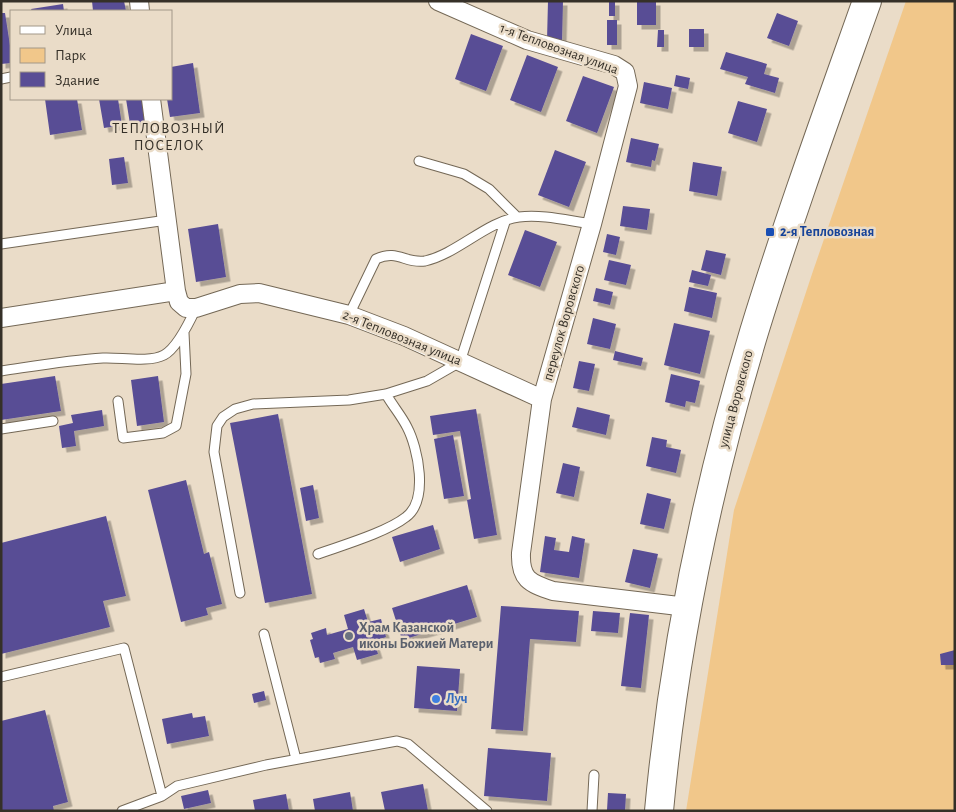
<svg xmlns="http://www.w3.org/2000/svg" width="956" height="812" viewBox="0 0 956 812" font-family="'Alegreya Sans',sans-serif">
	<defs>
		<filter id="shadow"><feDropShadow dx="4.5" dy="4.5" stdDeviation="0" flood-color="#0004"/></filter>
	</defs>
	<rect width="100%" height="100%" fill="#eadcc8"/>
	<!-- green -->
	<path fill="#f1c78a" d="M906,1H955V811H686L734,510L812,274Z"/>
	<!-- building -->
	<path fill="#594d95" filter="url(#shadow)" d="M92,1H124L126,11H93Z
		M548,1H563L562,41L547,40Z
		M609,1H615V16H609Z
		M637,1H656V25H637Z
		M63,4L64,11H32L31,9Z
		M1,13H5L11,52V63L1,64Z
		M777,13L798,21L789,46L767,38Z
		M607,20H617V45H607Z
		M689,29H704V47H689Z
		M658,30H664V47H657Z
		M471,34L503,46L486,91L455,79Z
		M726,52L767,64L764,74L779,78L775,93L745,84L748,77L720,69Z
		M527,55L558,67L541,112L510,100Z
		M193,63L200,113L170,117L167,99H171V67Z
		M676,75L690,78L688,89L674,86Z
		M583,76L614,87L597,133L566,121Z
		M644,82L672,88L668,109L640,103Z
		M45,99H77L82,130L50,135Z
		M99,99H118L122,125L104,128Z
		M126,99H144L148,121L130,124Z
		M738,101L767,109L757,142L728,133Z
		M631,138L659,144L655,161L652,160L651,167L626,162Z
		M555,150L586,162L569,207L538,195Z
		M124,157L128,183L112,185L109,159Z
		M693,162L722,167L717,196L689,191Z
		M623,206L650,209L647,230L620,226Z
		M218,224L226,277L196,282L188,229Z
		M525,230L557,242L540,287L508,275Z
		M607,234L620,237L616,255L603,252Z
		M706,250L726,254L721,275L701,270Z
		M609,260L631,265L626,285L604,280Z
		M692,270L711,275L708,286L689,282Z
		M689,287L717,293L712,318L684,311Z
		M596,288L613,292L610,305L593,301Z
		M593,318L616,324L610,349L587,344Z
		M674,323L710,331L700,374L664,365Z
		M615,351L643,358L641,366L613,360Z
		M579,361L595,364L589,391L573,388Z
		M671,374L700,381L695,403L686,401L685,407L665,402Z
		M55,376L61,411L1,420V384Z
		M158,376L164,422L137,426L131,380Z
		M577,407L610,415L606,435L572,427Z
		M476,409L497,535L474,539L467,500L471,499L460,431L433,435L430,416Z
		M102,410L104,426L74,431L76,446L62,448L59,426L73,423L71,415Z
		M278,414L312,594L265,603L230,423Z
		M453,435L464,496L444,499L434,439Z
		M652,437L667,440L666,447L681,450L676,473L646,466Z
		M563,463L580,467L574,497L556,493Z
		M186,480L204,554L209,552L222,604L206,608L208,615L181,622L148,490Z
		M313,485L319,518L306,521L300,488Z
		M647,493L671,499L664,529L640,524Z
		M106,516L126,596L103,601L110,627L1,654V543Z
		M433,525L440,549L400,562L392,537Z
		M545,536L556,538L554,550L569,552L572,536L585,539L579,578L540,572Z
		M633,549L658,554L650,588L625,582Z
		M467,585L477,617L402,640L392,608Z
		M501,606L579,611L576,642L530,639L523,731L491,729Z
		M364,609L368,622L381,619L386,637L374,641L378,654L357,660L353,647L333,653L335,659L320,663L319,657L315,658L310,640L313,639L311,633L326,628L327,635L348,629L344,615Z
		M593,611L620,613L618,633L591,631Z
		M630,613L649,615L641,688L621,686Z
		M955,650V665H941L940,654Z
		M417,666L460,669L457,711L414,708Z
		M264,691L266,700L254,703L252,694Z
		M45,710L68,802L53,806L54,811H1V721Z
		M192,713L193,718L205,716L209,736L167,744L162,719Z
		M488,748L551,753L547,801L484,796Z
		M423,784L428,811H385L381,792Z
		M208,790L211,803L184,809L181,796Z
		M350,792L353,811H315L313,799Z
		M608,793L626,794L625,811L607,810Z
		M286,794L289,811H255L253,800Z"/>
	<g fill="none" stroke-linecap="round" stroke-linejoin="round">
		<defs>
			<path id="lane" d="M1,79L11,77
				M419,161L464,174L489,189L517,217
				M1,244L167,220
				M349,315L376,259C398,249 405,264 425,261C457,254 487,221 519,217C543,214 569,221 592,224
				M1,371C35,366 69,360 103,358C120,357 149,363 164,355C177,348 190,321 196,308
				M118,401L123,438L163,433L176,426L186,374L184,333
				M1,429L53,421
				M318,554C343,545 387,532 406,517C429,500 418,448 407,427C401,415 392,405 386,394
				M240,593L214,452L217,426L223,417L235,409L253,404L349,400L386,394L427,381L460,362L505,222
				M264,634L296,759
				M1,677L124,648L162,796
				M122,811L162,796L177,786L266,765L397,741L408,744L487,811
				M592,811L594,775"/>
			<path id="street" d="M139,1L140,11
				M438,1L527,40L614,65L625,72L628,86L592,224L542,399L521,553C520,579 529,583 553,591L687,607
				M151,99L176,291
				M1,318L176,291L179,302L186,308H196L240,294L259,293L349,315L404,336L542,399"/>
			<path id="primary" d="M659,811C674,649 707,488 754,332C788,221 828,111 867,1"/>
		</defs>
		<!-- lane casing -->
		<use href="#lane" stroke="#746856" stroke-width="11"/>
		<!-- street casing -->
		<use href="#street" stroke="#746856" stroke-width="20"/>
		<!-- primary casing -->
		<use href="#primary" stroke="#746856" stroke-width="30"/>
		<!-- lane -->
		<use href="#lane" stroke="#fff" stroke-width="9"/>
		<!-- street -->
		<use href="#street" stroke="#fff" stroke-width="18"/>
		<!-- primary -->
		<use href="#primary" stroke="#fff" stroke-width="28"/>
	</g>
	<!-- markers -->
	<rect fill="#1a4fb4" stroke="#eadcc8" stroke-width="2" x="765" y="227" width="10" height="10" rx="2.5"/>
	<circle fill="#6b7280" stroke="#eadcc8" stroke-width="2" cx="349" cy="636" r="5"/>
	<circle fill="#3f7fe0" stroke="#eadcc8" stroke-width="2" cx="436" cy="699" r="5"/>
	<g text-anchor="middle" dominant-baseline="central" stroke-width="5" stroke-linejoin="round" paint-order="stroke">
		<!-- street labels -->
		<g font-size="14" fill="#353028" stroke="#eadcc8">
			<text transform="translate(559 49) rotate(20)">1-я Тепловозная улица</text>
			<text transform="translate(564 323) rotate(-74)">переулок Воровского</text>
			<text transform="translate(402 338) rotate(22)">2-я Тепловозная улица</text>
			<text transform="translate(736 399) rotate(-75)">улица Воровского</text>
		</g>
		<!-- transit labels -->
		<g font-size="14" font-weight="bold" fill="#164399" stroke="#eadcc8" text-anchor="start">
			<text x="780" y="232">2-я Тепловозная</text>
		</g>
		<!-- worship labels -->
		<g font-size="14" font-weight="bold" fill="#5b616d" stroke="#eadcc8" text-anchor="start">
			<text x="359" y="628">Храм Казанской<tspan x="359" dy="16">иконы Божией Матери</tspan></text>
		</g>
		<!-- shop labels -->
		<g font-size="14" font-weight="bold" fill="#366cbe" stroke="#eadcc8" text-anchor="start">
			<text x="446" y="699">Луч</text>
		</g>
		<!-- neighbourhood labels -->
		<g font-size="15" letter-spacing="1" fill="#353028" stroke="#eadcc8">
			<text x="169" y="128">ТЕПЛОВОЗНЫЙ<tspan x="169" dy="17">ПОСЕЛОК</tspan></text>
		</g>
	</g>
	<!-- border -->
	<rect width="956" height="812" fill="none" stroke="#353028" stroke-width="5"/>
	<!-- legend -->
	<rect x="10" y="10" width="162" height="90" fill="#eadcc8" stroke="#a29788"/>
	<rect x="20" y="26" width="25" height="8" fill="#ffffff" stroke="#a29788"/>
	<text x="55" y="35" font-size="15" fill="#353028">Улица</text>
	<rect x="20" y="48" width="25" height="15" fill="#f1c78a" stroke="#a29788"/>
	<text x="55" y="60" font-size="15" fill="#353028">Парк</text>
	<rect x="20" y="72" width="25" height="15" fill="#594d95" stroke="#a29788"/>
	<text x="55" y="85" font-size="15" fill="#353028">Здание</text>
</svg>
